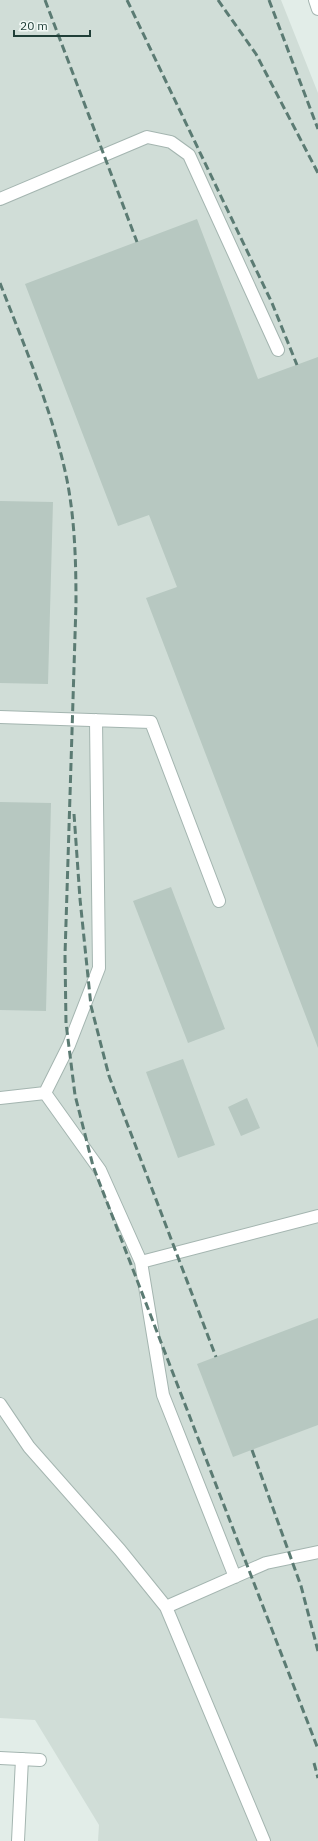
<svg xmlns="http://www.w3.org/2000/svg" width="318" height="1841" viewBox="0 0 318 1841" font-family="'IBM Plex Sans',sans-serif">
	<rect width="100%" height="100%" fill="#e2ede8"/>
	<!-- built -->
	<path fill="#d0ddd7" d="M0,0H281L318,93V1841H98L99,1825L35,1720L0,1718Z"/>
	<!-- building -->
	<path fill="#b7c8c1" d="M197,219L258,379L318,357V1048L146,598L177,587L149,515L118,526L25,284Z
		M0,501L53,502L48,684L0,683Z
		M0,802L51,803L46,1011L0,1010Z
		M171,887L225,1029L188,1043L133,901Z
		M183,1059L215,1145L178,1158L146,1072Z
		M247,1098L260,1128L241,1136L228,1107Z
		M318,1318V1425L233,1457L197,1364Z"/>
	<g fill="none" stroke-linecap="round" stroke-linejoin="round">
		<defs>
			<path id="service" d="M315,0L318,9
				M0,199L147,137L171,142L189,155L278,350
				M0,717L151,722L219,901
				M45,1093L100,1170L141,1262
				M0,1098L45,1093L69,1045L99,968L96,720
				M0,1404L29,1447L120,1550L166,1607L264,1841
				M235,1577L163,1395L141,1262L318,1216
				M166,1607L266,1563L318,1552
				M18,1841L22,1759"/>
			<path id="minor" d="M0,1758L40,1760"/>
		</defs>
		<!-- service casing -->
		<use href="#service" stroke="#a4b5b0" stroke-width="14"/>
		<!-- minor casing -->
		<use href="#minor" stroke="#a4b5b0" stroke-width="14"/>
		<!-- service -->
		<use href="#service" stroke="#fff" stroke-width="12"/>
		<!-- minor -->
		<use href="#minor" stroke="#fff" stroke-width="12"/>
		<!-- rail -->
		<path stroke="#5b7b73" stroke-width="3" stroke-dasharray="8 4" stroke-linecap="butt" d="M45,0L137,242
			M127,0L272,303L297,365
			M218,0L256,54L318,173
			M269,0L318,129
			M0,283C25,348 53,412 67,480C75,521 76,563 76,604L65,955L66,1023L75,1095L93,1166L318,1749
			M74,814L80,899L91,1006L109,1076L216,1357
			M252,1450L301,1586L318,1651
			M314,1763L318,1778"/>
	</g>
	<!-- scale -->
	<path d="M14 30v6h76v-6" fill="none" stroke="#203f38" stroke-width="2"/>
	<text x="20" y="30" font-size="12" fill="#203f38" stroke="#f2f9f6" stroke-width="3" paint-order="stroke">20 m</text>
</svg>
